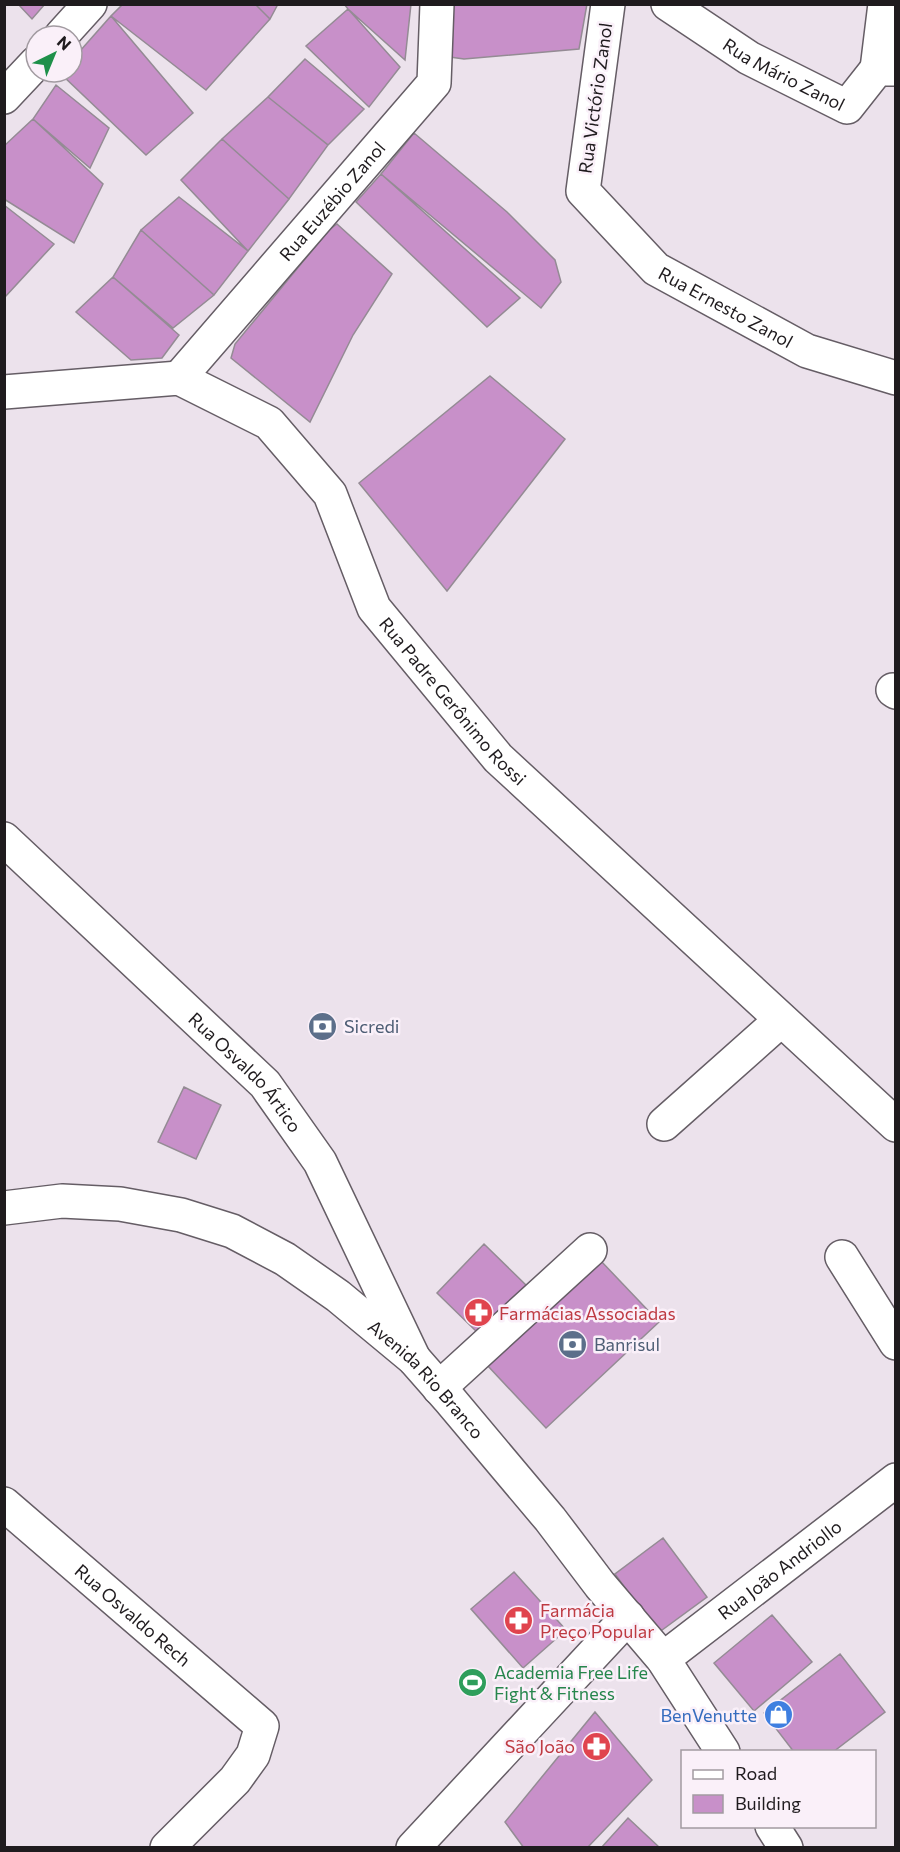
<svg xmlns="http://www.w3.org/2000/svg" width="900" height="1852" viewBox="0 0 900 1852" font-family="Commissioner,sans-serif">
	<rect width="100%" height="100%" fill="#ece2ec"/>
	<!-- building -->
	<path fill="#c890c9" stroke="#948b94" stroke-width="1.5" d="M18,4H45L32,19Z
		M123,4H255L270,19L206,90L111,16Z
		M255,4H278L270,19Z
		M344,4H411L405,60L348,9Z
		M446,4H587L579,49L464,59L443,56Z
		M348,9L400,67L369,107L306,46Z
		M111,16L193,113L146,155L60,73L72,72V60Z
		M305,59L364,109L328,145L268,97Z
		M56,85L109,128L90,168L33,119Z
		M268,97L328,145L289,199L222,139Z
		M33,119L103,184L74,243L4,199V146Z
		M414,133L507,212L555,260L561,282L541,308L381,174Z
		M222,139L289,199L248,251L181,180Z
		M381,174L520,298L487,327L356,202Z
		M179,197L248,251L214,295L141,230Z
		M4,205L54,244L4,298Z
		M337,224L392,274L353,335L310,422L231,358L235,344L329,230Z
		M141,230L214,295L173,328L113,277Z
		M113,277L179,335L162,358L131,360L76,312Z
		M490,376L565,439L447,591L359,483Z
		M184,1087L221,1105L196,1159L158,1142Z
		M484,1244L528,1287L481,1336L437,1293Z
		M600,1260L659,1322L546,1428L487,1365Z
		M663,1538L707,1597L658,1633L615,1574Z
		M514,1572L566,1630L523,1668L471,1609Z
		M772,1615L812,1662L754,1711L714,1663Z
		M840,1654L885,1712L833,1752H794L764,1713Z
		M595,1712L652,1780L587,1848H524L505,1822Z
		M628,1818L660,1848H601Z"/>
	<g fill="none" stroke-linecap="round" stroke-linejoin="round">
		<defs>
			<g id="minor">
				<path id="s1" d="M608,4L583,191L656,269L807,351L896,378"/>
				<path id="s2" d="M668,4L749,58L847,107L877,69H896"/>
				<path d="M61,36L90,4"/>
				<path d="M877,69L885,4"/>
				<path d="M4,97L36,63"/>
				<path id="s3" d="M179,378L434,83L437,4"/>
				<path id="s4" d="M4,392L179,378L269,423L330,494L374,608L498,758L896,1125"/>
				<path d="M893,690L896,692"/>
				<path id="s5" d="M4,839L265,1084L320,1162L414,1359"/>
				<path d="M664,1124L781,1020"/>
				<path d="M842,1257L896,1343"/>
				<path d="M439,1388L590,1250"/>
				<path id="s6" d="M4,1504L262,1726L253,1755L235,1780L167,1848"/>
				<path d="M413,1848L628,1617"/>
			</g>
			<g id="major">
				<path id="s7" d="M4,1208L62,1201L120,1204L181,1215L232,1231L285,1259L338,1296L414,1359L450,1400L550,1519L600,1585L663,1659L723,1752"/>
				<path id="s8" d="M663,1659L896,1480"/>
				<path d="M772,1826L786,1848"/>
			</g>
		</defs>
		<!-- minor casing -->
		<use href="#minor" stroke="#655d65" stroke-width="36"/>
		<!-- major casing -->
		<use href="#major" stroke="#655d65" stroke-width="36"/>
		<!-- minor -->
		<use href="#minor" stroke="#fff" stroke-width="33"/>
		<!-- major -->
		<use href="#major" stroke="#fff" stroke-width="33"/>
	</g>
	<!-- icons -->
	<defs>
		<symbol id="bank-disc" viewBox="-11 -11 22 22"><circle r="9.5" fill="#5c6f8a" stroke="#faf0f9"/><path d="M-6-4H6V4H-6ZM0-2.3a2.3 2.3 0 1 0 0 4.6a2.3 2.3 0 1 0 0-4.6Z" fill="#fff"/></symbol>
		<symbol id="pharmacy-disc" viewBox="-11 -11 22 22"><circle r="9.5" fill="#e0444e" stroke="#faf0f9"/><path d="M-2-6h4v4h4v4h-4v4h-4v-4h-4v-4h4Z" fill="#fff"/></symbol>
		<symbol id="stadium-disc" viewBox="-11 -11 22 22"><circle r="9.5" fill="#2e9e5b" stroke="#faf0f9"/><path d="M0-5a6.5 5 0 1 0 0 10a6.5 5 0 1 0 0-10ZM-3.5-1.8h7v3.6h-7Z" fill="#fff"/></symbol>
		<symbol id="shop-disc" viewBox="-11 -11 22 22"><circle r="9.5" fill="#3f7fe0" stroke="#faf0f9"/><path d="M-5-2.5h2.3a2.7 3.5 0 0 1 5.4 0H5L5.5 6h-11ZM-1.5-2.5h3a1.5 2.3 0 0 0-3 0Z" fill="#fff"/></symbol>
	</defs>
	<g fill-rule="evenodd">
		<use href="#bank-disc" x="306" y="1010" width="33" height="33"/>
		<use href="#pharmacy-disc" x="462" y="1296" width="33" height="33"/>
		<use href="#bank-disc" x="556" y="1328" width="33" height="33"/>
		<use href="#pharmacy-disc" x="502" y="1604" width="33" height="33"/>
		<use href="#stadium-disc" x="456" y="1666" width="33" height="33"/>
		<use href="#shop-disc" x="762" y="1698" width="33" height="33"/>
		<use href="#pharmacy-disc" x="580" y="1730" width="33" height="33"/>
	</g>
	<g text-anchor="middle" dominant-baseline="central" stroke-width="5" stroke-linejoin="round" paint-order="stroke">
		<!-- street labels -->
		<g font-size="18" fill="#1f1b1e" stroke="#faf0f9">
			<text stroke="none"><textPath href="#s2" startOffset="136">Rua Mário Zanol</textPath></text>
			<text transform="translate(595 98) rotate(-82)">Rua Victório Zanol</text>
			<text stroke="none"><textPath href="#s3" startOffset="234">Rua Euzébio Zanol</textPath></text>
			<text stroke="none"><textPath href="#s1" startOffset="375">Rua Ernesto Zanol</textPath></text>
			<text stroke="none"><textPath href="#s4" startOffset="614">Rua Padre Gerônimo Rossi</textPath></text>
			<text stroke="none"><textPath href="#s5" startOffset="336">Rua Osvaldo Ártico</textPath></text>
			<text stroke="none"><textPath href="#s7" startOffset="478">Avenida Rio Branco</textPath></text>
			<text stroke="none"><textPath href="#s8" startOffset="147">Rua João Andriollo</textPath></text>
			<text stroke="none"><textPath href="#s6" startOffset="170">Rua Osvaldo Rech</textPath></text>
		</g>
		<!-- service labels -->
		<g font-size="18" fill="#4e5e75" stroke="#faf0f9" text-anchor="start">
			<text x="344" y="1026">Sicredi</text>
			<text x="594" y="1344">Banrisul</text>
		</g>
		<!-- health labels -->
		<g font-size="18" fill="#be3a42" stroke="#faf0f9" text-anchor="start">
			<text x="499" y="1313">Farmácias Associadas</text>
			<text x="540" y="1610">Farmácia<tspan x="540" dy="21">Preço Popular</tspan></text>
			<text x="575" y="1746" text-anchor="end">São João</text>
		</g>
		<!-- leisure labels -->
		<g font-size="18" fill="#27864d" stroke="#faf0f9" text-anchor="start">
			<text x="494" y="1672">Academia Free Life<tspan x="494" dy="21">Fight &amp; Fitness</tspan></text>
		</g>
		<!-- shop labels -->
		<g font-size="18" fill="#366cbe" stroke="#faf0f9" text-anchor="end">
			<text x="757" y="1715">BenVenutte</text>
		</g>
	</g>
	<!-- border -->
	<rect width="900" height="1852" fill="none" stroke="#1f1b1e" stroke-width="12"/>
	<!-- legend -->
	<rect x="681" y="1750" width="195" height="78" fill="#faf0f9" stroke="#a29ba1" stroke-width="1.5"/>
	<rect x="693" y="1770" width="30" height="9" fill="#ffffff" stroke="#a29ba1" stroke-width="1.5"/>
	<text x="735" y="1780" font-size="18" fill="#1f1b1e">Road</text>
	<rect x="693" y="1795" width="30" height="18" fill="#c890c9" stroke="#a29ba1" stroke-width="1.5"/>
	<text x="735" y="1810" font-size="18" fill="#1f1b1e">Building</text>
	<!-- north arrow -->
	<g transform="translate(54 54) rotate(43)"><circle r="28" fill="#faf0f9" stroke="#a29ba1" stroke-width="1.5"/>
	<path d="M0-4.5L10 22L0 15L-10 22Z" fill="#1e904a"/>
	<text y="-9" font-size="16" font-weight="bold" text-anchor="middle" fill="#1f1b1e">N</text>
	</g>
</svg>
